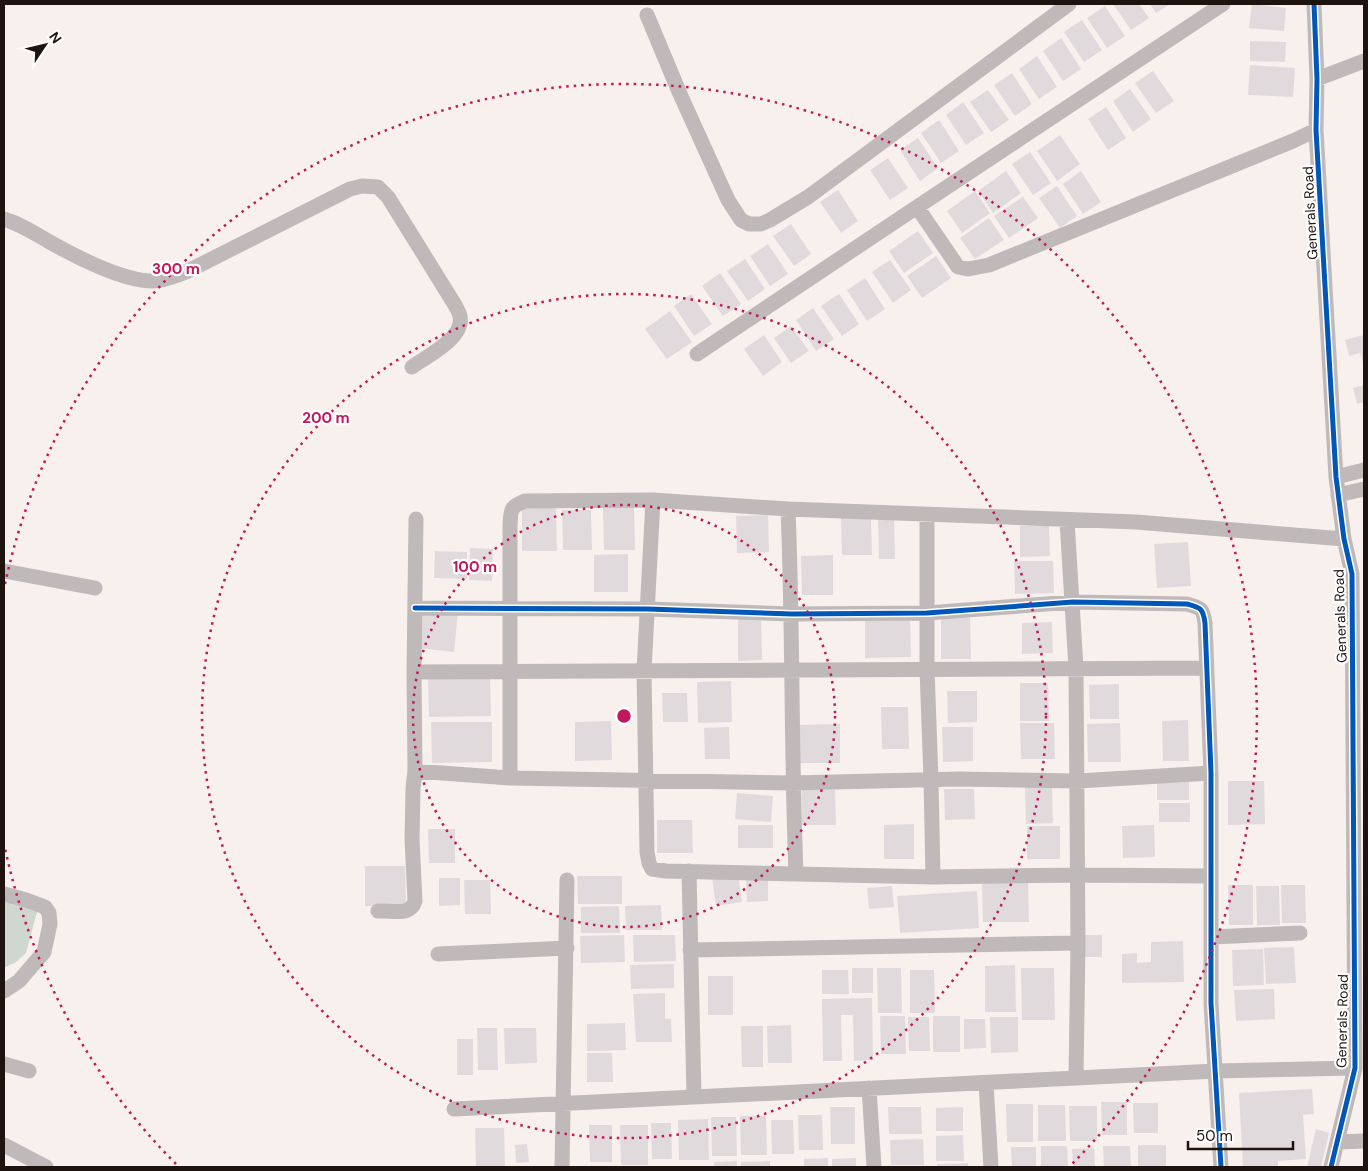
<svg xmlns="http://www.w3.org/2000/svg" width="1368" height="1171" viewBox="0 0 1368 1171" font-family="'DM Sans',sans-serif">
	<rect width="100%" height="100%" fill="#f8f0ed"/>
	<!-- green -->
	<path fill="#cfd8ce" d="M4,902L32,906L37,912L26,953L16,962L4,968Z"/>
	<!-- building -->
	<path fill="#e1dadd" d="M1113,4H1139L1149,18L1131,30Z
		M1150,4H1170L1156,13Z
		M1252,4L1286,8L1284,31L1249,28Z
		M1105,6L1125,36L1107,48L1087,18Z
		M1082,20L1102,50L1084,62L1064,32Z
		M1061,38L1081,69L1063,81L1043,51Z
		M1250,41L1286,42L1285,62L1250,61Z
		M1037,56L1057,87L1039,99L1019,69Z
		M1250,65L1295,68L1293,97L1248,95Z
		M1153,71L1174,101L1156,113L1135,83Z
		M1012,73L1032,104L1015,116L994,85Z
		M1130,89L1151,119L1133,132L1113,101Z
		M988,90L1009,120L991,132L970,102Z
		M963,102L984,133L966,145L946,115Z
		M1106,107L1126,138L1108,150L1088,119Z
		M939,120L959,151L941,163L921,133Z
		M1060,135L1080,164L1057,181L1037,151Z
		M918,138L938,168L920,181L900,150Z
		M1030,152L1051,183L1033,195L1012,164Z
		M888,158L908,188L890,200L870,170Z
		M1006,171L1021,193L993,213L978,191Z
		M1081,171L1101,202L1083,214L1063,184Z
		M1057,186L1077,216L1060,228L1039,198Z
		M838,190L858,221L841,233L820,202Z
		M975,191L990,213L962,233L947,211Z
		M1023,197L1038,218L1009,238L994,216Z
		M989,218L1004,240L975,259L960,238Z
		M791,224L811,254L794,266L773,236Z
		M918,231L933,253L904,273L889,251Z
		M768,244L788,274L770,286L750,256Z
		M936,256L951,278L922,298L907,276Z
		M745,259L765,289L748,301L727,271Z
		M890,260L911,290L893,303L872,272Z
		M720,273L741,304L723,316L702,286Z
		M865,278L885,309L867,321L847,290Z
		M691,294L712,324L694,336L674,306Z
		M839,294L859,324L842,336L821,306Z
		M813,308L834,339L816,351L796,320Z
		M670,311L692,342L667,359L645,329Z
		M791,326L809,351L791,363L774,338Z
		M764,335L782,362L763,376L744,349Z
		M1364,335V366L1360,353L1349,356L1345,340Z
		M1364,385V402L1357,404L1353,388Z
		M556,506L557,551H522V507Z
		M634,506L635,550H604L603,507Z
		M562,510H591L592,550H563Z
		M768,515L769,552L737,553L736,516Z
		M878,515H894L895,559H879Z
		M841,518H871L872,555H842Z
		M1049,525L1050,556L1020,557V526Z
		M1188,542L1191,586L1157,588L1154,544Z
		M470,548L493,549L492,581L469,580Z
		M435,551L467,552V579L434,578Z
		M628,554V592H594V555Z
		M833,555V595H802L801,556Z
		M1014,561H1053L1054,593L1015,594Z
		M422,608L458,612L454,652L418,648Z
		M738,615H761L762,660L738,661Z
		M910,616L911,657L865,658V617Z
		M941,617H970L971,659H941Z
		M1052,622L1053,653L1022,654V623Z
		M490,677L491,716L429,717L428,678Z
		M731,681L732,722L698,723L697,682Z
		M1020,683H1048L1049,721H1020Z
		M1119,684V719H1090L1089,685Z
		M947,691H977V722L948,723Z
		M662,693H687L688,722H663Z
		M881,707H908L909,749H882Z
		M1188,720L1189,761H1163L1162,721Z
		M611,721L612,760L575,761V722Z
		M431,722H492V762L432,763Z
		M1020,723H1054L1055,759H1021Z
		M1120,723L1121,762H1088L1087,724Z
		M840,724V763H799L798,725Z
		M729,727L730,759H705L704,728Z
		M942,727H973V761L943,762Z
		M1228,781H1264L1265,824L1228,825Z
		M1189,782V800H1157V783Z
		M1025,787H1052L1053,823L1026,824Z
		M944,789H974L975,819L945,820Z
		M802,790H835L836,825H802Z
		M737,793L773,796L771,822L735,819Z
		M1159,803H1190V822H1159Z
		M657,820H692L693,853H657Z
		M914,824V859H884V825Z
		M738,825H773V848H738Z
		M1154,825L1155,857L1123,858L1122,826Z
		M1027,826H1060V859H1027Z
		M428,829H455V863H429Z
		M365,866H405L406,906H365Z
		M738,874L742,902L716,906L712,878Z
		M577,876H622V904H578Z
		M746,877H768V901L747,902Z
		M439,878H460V905L439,906Z
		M464,880H490L491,914H465Z
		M982,880H1028L1029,922H983Z
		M1228,885H1253V925H1229Z
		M1281,885H1305L1306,923H1282Z
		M892,886L894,907L869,909L867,888Z
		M1256,886H1279L1280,925H1257Z
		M977,891L979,928L900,933L897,896Z
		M661,905L662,930H626L625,906Z
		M619,906L620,933H581V907Z
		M624,935L625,962L581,963L580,936Z
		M633,935H675L676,961L634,962Z
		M1084,935H1102V957H1085Z
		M1183,941L1184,982L1122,983V954L1137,953V963L1151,962V942Z
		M1294,947L1296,983L1266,984L1264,948Z
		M1263,949L1264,985L1233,986L1232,950Z
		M674,964V988L631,989L630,965Z
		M1015,965L1016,1012H985V966Z
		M852,968H873V993H852Z
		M877,968H901L902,1013H878Z
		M1021,968H1054L1055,1020H1022Z
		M822,970H848L849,994H822Z
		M910,970H934L935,1013H910Z
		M708,976H733V1015H708Z
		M1274,989L1275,1019L1236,1021L1234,990Z
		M665,993V1019H671L672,1042H636L633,994Z
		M872,998L873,1060L854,1061L853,1015H841L842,1061H823L822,999Z
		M880,1016H905L906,1054H881Z
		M933,1016H960V1052H933Z
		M908,1017H929L930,1051H909Z
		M990,1017H1018V1052L991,1053Z
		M964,1019H985L986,1048L964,1049Z
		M625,1023L626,1050L587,1051V1024Z
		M791,1025L792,1063H768L767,1026Z
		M741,1026H763V1067H742Z
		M477,1028H497L498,1070H478Z
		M504,1028H536L537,1063L505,1064Z
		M457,1039H473V1075H457Z
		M587,1053H612L613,1082H587Z
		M1312,1089L1314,1114L1303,1115L1306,1159L1278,1161V1167H1243L1239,1093Z
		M1101,1102H1127V1135H1102Z
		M1133,1103H1158V1133H1134Z
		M1006,1104H1033V1142H1007Z
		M1038,1105H1065L1066,1141H1038Z
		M1069,1106H1097V1141H1070Z
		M830,1107H855V1144H831Z
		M888,1107H921L922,1134H889Z
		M963,1107V1131H936V1108Z
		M798,1115H822L823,1150H799Z
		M740,1116H766L767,1155H741Z
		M711,1117H736L737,1156H712Z
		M708,1119L709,1160H679L678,1120Z
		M771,1120H793L794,1154H772Z
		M651,1123H671L672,1159H652Z
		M589,1125H612V1162H590Z
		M620,1125H648V1165H621Z
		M475,1128H504L505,1167H476Z
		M1316,1129L1329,1133L1321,1167H1307Z
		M963,1135L964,1161H936V1136Z
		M923,1139L924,1165H891L890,1140Z
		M527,1144L529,1162L516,1163L515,1145Z
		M1138,1145H1166V1167H1138Z
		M1041,1146H1067L1068,1167H1041Z
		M1103,1146H1130L1131,1167H1104Z
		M1011,1147H1036V1167H1012Z
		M1094,1148L1095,1167H1073L1072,1149Z
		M828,1158V1167H804V1159Z
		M856,1158V1167H832V1159Z
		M737,1161V1167H714V1162Z
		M770,1161V1167H741V1162Z
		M968,1163V1167H937V1164Z"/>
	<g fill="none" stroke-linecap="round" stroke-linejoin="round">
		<!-- minor -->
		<path stroke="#bfbab9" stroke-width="15" d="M1223,4L917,207L958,267L968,269L989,265L1293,141L1316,130
			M1314,4L1317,79L1316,130L1336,477L1344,539L1352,574L1355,1068L1331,1167
			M647,15L680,94L728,200L741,220L749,224H761L770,220L808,197L1069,4
			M1317,79L1364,61
			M4,219C20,224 33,232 48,241C74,256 123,281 152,281C164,281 175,276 186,272L350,189L362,186L378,187L388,197L455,305C457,309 459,312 460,316C465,338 427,356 412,367
			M697,354L917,207
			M1336,477L1364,470
			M1338,495L1364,489
			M653,500L644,671L647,852L649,863L652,869L666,871L933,877L1078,875L1211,876
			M788,509C793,630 791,752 796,873
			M927,515V669L931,779L933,877
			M1067,521L1076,668L1078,943L1076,1078
			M4,571L95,588
			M415,608L648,609L792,614L927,613L1073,602L1187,604C1201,608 1203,608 1205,623L1211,773V1003L1221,1167
			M414,672L1207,668
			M415,771L510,778L792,783L959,779L1078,781L1211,773
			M510,778V525C511,509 510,507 525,501L653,500L788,509L1136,522L1344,539
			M689,871L694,1097
			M4,894L26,900L45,907L49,913L50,924L44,952L19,981L4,991
			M378,911C392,910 410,917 415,901L412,839L413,788L415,771L414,672L416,519
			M1212,937L1300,933
			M690,950L1078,943
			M438,954L567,948
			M4,1064L29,1071
			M986,1083L991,1167
			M869,1088L874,1167
			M454,1109L1216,1071L1355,1068
			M1337,1142L1364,1141
			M4,1145L46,1167
			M562,1167L567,880"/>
		<defs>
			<path id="cycleway" d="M1314,4L1317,79L1316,130L1336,477L1344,539L1352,574L1355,1068L1331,1167
				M415,608L648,609L792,614L927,613L1073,602L1187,604C1201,608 1203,608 1205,623L1211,773V1003L1221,1167"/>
		</defs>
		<!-- cycleway casing -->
		<use href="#cycleway" stroke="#fff" stroke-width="8"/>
		<!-- cycleway -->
		<use href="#cycleway" stroke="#0057b8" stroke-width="5"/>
	</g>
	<!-- distance rings -->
	<g fill="none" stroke="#c2185b" stroke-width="2.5" stroke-dasharray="2.5 5">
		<circle cx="624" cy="716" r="211"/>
		<circle cx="624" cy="716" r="422"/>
		<path d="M176 1164A633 633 0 0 1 5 848M5 584A633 633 0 1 1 1072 1164"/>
	</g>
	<g text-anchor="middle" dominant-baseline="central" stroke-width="4.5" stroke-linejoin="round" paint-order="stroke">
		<!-- street labels -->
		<g font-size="14" fill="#1f130f" stroke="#fff">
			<text transform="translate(1310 213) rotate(-93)">Generals Road</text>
			<text transform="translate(1340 616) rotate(-92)">Generals Road</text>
			<text transform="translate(1342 1021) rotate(-89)">Generals Road</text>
		</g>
	</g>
	<circle cx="624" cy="716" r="8" fill="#c2185b" stroke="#fff" stroke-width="2.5"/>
	<g font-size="15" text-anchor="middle" font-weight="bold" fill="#c2185b" stroke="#fff" stroke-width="4.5" stroke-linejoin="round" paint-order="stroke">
		<text x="176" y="274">300 m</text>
		<text x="326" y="423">200 m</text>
		<text x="475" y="572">100 m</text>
	</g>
	<!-- border -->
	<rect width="1368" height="1171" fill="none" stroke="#1f130f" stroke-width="10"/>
	<!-- north arrow -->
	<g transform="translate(45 45) rotate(55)" stroke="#ffffff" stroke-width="4" paint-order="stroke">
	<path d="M0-4L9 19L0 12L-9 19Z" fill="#1f130f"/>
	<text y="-8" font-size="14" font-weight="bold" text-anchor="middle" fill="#1f130f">N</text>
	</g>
	<!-- scale -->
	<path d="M1188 1141v8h105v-8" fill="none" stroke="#1f130f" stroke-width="2.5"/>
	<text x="1196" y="1141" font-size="15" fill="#1f130f" stroke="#ffffff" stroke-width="4" paint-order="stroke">50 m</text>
</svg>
